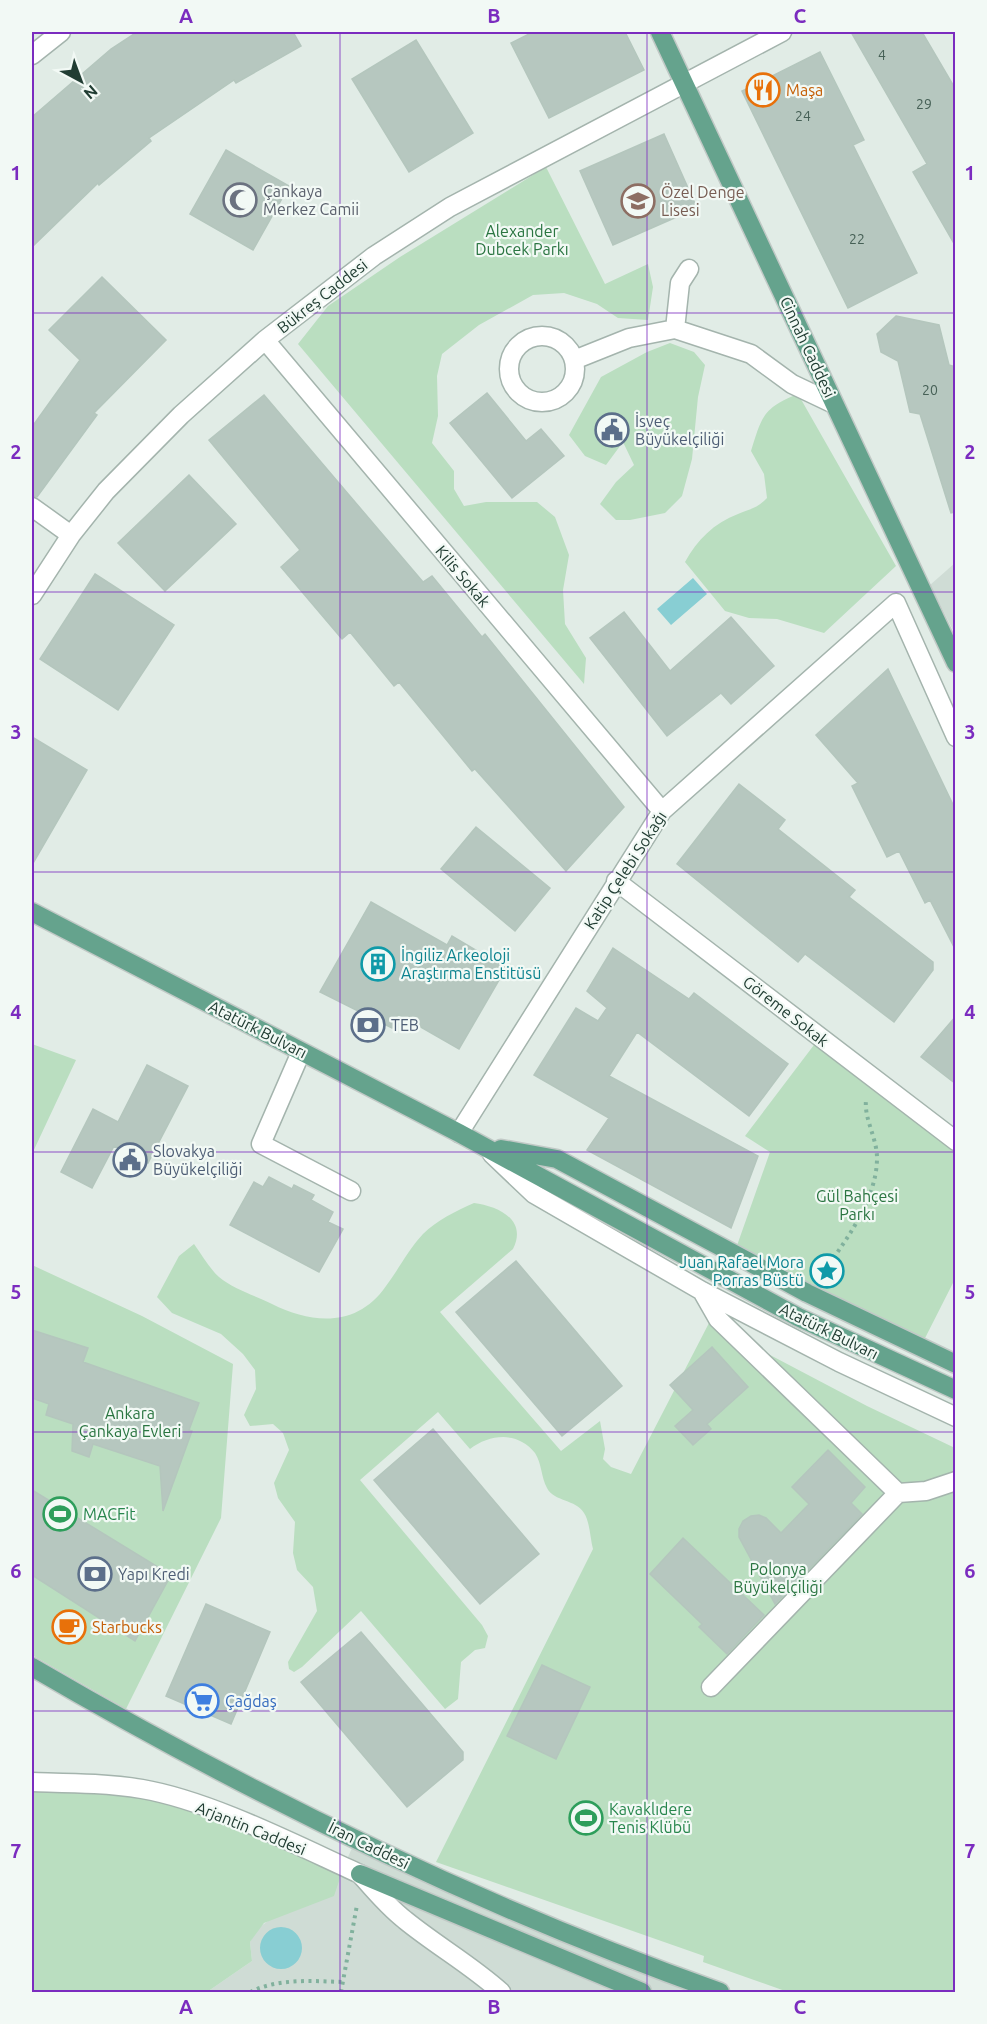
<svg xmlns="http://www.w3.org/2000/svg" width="987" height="2024" viewBox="0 0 987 2024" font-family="Ubuntu,sans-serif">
	<rect width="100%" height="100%" fill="#e1ece6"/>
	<!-- built -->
	<path fill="#cfdcd5" d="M955,563V634L930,585Z
		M356,1839L720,1992H207L252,1961L250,1942L257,1929L344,1866Z"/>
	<!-- green -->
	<path fill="#badec0" d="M546,167L605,284L648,264L653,287L648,320L618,318L597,304L564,293L533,295L479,325L442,354L437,376L438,416L432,443L454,471V489L464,506L486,502H537L555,517L569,555L563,590L565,624L586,658L584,684L298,344L328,306L400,257Z
		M670,343L694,352L705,365L698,397L692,459L682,496L665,513L630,520H616L600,504L616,482L634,465L623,442L606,465L585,456L569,435L601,377L647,352Z
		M798,394L896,566L824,633L777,619L749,618L725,611L685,562C697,540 714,523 738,514C750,509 758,508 767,498L764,474L751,451C762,416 763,408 798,394Z
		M820,1037L955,1141V1279L920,1348L734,1254L770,1152L745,1136Z
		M32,1044L76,1060L32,1154Z
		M474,1203C497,1206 528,1219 513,1249L440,1312L561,1451L600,1421L605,1449L603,1459L611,1467L631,1474L709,1323L867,1406L955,1448V1992H788L703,1962L704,1956L436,1862L593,1549C590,1538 590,1522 584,1513C576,1499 554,1502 547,1488C541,1477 542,1464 535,1453C518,1431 490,1434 470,1449L438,1412L360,1480L482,1625L488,1636L485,1648L475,1650L461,1662L458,1699L445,1709L361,1611L302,1667L294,1672L289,1669L288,1662L317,1611L313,1587L297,1570L293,1553L295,1522L278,1498L274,1483L289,1450L283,1433L273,1424L250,1426L244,1415L256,1389L255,1370L243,1354L221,1334L172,1313L157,1297L179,1256L194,1244C202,1255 209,1268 219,1277C233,1289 256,1296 272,1304C312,1324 357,1328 386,1286C399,1269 408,1250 423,1234C437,1220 456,1211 474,1203Z
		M32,1265L142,1316L233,1364L221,1518L126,1709L32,1655Z
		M32,1782L143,1789L344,1866L334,1896L264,1923L250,1942L252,1961L207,1992H32Z"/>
	<!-- water -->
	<path fill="#88ced3" d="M693,578L707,594L671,625L657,609Z
		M260 1948a21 21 0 1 1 42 0a21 21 0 1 1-42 0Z"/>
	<!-- building -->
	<path fill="#b6c7bf" stroke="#b4c6bd" stroke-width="1.5" d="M137,32H293L301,46L236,83L234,80L149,138L151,141L99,185L98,183L32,247V117L111,49Z
		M533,32H625L644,70L549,118L511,43Z
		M851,32H922L956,90V247L913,172L927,164Z
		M416,40L473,133L409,172L352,79Z
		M820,52L864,140L853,145L917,273L848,308L742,91Z
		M664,134L697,208L613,245L580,171Z
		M226,150L289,186L253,250L190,214Z
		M102,277L166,340L94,413L97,415L37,497L32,496V427L80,360L49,330Z
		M896,316L939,325L949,365L956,367V512L951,513L920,414L910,412L898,361L881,352L877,334Z
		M487,393L526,441L541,429L564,456L512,498L450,423Z
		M264,395L423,582L432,576L482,637L485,634L624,807L566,871L475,769L472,771L399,682L394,686L350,632L342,639L281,567L300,550L209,440Z
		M189,475L236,524L165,591L118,543Z
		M95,574L174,625L118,710L40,659Z
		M624,612L670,671L731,617L774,666L731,704L721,693L667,736L590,638Z
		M888,669L956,811V951L930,900L925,903L899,851L887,857L852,786L858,783L816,735Z
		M32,737L87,770L32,865Z
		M739,784L785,820L778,829L855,890L849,897L933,962V970L894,1022L805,954L798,962L677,864Z
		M476,827L550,888L515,931L441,869Z
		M371,902L447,945L452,936L506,968L459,1049L398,1014L392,1028L320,992Z
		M613,948L689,999L694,993L788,1064L749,1116L637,1032L609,1076L758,1156L731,1228L587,1150L609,1118L534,1075L576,1008L598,1021L607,1008L587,991Z
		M956,1016V1084L921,1057Z
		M147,1065L188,1086L148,1163L114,1146L92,1188L61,1172L93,1109L118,1122Z
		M269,1177L292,1189L294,1185L314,1195L311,1200L333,1212L328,1222L343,1229L319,1272L230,1225L254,1182L263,1187Z
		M516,1261L622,1386L562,1436L456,1312Z
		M32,1330L88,1348L83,1362L199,1403L189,1430L192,1431L163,1511L160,1466L93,1444L89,1457L72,1451L73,1424L46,1415L49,1404L32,1398Z
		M712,1347L748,1387L707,1424L711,1429L693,1445L675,1426L693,1410L670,1385Z
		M433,1429L539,1554L480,1604L374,1480Z
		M828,1450L865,1487L851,1503L862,1514L775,1604L739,1537V1529L743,1521L751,1516L759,1515L766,1518L781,1533L809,1504L792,1487Z
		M32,1490L171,1575L135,1641L32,1575Z
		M683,1538L764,1615L727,1654L699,1627L702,1624L650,1574Z
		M206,1604L270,1632L231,1724L166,1696Z
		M361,1632L463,1752V1760L407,1807L301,1682Z
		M542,1665L590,1687L556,1759L507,1736Z"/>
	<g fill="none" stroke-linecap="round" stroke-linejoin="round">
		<defs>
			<path id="minor" d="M32,55L61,32
				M675,329L680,283L689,269
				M509 369a33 33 0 1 1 66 0a33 33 0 1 1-66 0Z
				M265,340L662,811
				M574,360L629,338L675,329L751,354L792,384L834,404
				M32,507L71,535
				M32,595L71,535L106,491L181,415L265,340L374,256L450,207L782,32
				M616,881L956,1141
				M301,1052L261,1144L351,1191
				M459,1133L662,811L896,603L956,737
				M492,1154L534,1194L702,1291L839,1362L956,1417
				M702,1291L718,1319L898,1493L926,1491L956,1481
				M711,1687L898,1493
				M32,1782C68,1783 105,1783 142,1789C211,1801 296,1845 360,1874C374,1890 388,1907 405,1920C437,1946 471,1965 501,1992"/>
			<path id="major" d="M660,32L956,663
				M32,912L459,1133L798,1317L956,1390
				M501,1149L557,1159L807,1293L956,1364
				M32,1667C251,1795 481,1907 720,1992
				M360,1874L642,1992"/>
		</defs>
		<!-- minor casing -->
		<use href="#minor" stroke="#a4b4ad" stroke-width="21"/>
		<!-- major casing -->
		<use href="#major" stroke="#c1c9c6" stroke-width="21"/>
		<!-- path -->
		<path stroke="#81b19d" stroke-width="4" stroke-dasharray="3 4.5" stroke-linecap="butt" d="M820,1276C844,1244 877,1200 877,1158C877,1138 864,1119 866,1100
			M250,1992C279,1978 312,1981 343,1982
			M341,1992L357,1905"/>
		<!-- minor -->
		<use href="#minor" stroke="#fff" stroke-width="18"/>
		<!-- major -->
		<use href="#major" stroke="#65a38d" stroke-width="18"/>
	</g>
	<!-- grid -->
	<path fill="none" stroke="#7b2cbf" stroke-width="1.5" stroke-opacity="0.55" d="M340,32V1992M647,32V1992M32,313H956M32,592H956M32,872H956M32,1152H956M32,1432H956M32,1711H956"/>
	<!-- icons -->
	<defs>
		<symbol id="restaurant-ring" viewBox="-11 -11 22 22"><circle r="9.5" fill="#f2f9f5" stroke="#e8710a" stroke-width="1.5"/><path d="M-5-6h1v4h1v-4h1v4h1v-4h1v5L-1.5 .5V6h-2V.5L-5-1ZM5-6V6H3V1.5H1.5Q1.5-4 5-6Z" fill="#e8710a"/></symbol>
		<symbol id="mosque-ring" viewBox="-11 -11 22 22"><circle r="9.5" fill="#f2f9f5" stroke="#6b7280" stroke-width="1.5"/><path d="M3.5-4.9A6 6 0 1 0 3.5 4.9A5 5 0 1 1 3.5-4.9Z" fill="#6b7280"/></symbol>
		<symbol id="school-ring" viewBox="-11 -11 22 22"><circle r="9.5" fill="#f2f9f5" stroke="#8d6e63" stroke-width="1.5"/><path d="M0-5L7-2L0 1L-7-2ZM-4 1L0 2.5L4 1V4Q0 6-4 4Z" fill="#8d6e63"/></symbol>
		<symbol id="civic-ring" viewBox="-11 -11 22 22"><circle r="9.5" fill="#f2f9f5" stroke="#5c6f8a" stroke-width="1.5"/><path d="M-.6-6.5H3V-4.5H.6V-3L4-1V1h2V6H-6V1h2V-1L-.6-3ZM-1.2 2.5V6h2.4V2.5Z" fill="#5c6f8a"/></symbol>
		<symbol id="building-ring" viewBox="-11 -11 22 22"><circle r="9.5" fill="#f2f9f5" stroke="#0f9aa8" stroke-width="1.5"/><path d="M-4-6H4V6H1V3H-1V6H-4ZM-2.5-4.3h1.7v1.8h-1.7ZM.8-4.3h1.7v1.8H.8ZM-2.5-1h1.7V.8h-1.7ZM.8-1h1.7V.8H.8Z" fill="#0f9aa8"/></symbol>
		<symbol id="bank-ring" viewBox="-11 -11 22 22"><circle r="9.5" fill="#f2f9f5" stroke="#5c6f8a" stroke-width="1.5"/><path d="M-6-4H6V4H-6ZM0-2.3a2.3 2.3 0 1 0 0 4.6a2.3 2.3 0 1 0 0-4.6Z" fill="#5c6f8a"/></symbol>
		<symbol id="sight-ring" viewBox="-11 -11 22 22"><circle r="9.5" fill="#f2f9f5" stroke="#0f9aa8" stroke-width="1.5"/><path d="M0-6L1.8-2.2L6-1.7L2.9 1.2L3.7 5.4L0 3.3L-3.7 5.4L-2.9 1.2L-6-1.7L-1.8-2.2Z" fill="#0f9aa8"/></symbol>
		<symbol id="stadium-ring" viewBox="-11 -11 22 22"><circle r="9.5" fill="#f2f9f5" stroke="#2e9e5b" stroke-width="1.5"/><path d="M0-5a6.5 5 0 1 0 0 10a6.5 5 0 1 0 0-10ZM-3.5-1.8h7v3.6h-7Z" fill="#2e9e5b"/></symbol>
		<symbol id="cafe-ring" viewBox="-11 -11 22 22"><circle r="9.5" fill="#f2f9f5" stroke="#e8710a" stroke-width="1.5"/><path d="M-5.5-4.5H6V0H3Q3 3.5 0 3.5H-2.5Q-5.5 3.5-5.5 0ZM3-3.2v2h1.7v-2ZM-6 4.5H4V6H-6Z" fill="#e8710a"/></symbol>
		<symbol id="supermarket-ring" viewBox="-11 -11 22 22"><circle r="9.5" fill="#f2f9f5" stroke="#3f7fe0" stroke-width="1.5"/><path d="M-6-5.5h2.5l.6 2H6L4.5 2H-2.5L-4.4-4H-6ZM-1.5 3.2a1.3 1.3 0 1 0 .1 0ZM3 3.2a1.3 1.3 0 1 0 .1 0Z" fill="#3f7fe0"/></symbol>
	</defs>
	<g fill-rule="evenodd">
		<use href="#restaurant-ring" x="744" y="71" width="38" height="38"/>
		<use href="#mosque-ring" x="221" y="181" width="38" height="38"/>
		<use href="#school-ring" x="619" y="182" width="38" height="38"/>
		<use href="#civic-ring" x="593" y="411" width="38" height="38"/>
		<use href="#building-ring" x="359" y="945" width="38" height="38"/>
		<use href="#bank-ring" x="349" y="1006" width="38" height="38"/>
		<use href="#civic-ring" x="111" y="1141" width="38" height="38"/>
		<use href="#sight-ring" x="808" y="1252" width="38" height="38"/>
		<use href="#stadium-ring" x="41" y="1495" width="38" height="38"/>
		<use href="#bank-ring" x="76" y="1555" width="38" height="38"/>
		<use href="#cafe-ring" x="50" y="1608" width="38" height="38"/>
		<use href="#supermarket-ring" x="183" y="1682" width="38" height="38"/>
		<use href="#stadium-ring" x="567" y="1799" width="38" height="38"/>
	</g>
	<g text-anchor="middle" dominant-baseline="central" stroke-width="4.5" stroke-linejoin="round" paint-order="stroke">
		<!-- number labels -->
		<g font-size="14" fill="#466056">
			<text x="882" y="55">4</text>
			<text x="924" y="104">29</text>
			<text x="803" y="116">24</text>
			<text x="857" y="239">22</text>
			<text x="930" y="390">20</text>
		</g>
		<!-- food labels -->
		<g font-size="16" fill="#c56008" stroke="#f2f9f5" text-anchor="start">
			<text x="786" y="90">Maşa</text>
			<text x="92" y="1627">Starbucks</text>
		</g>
		<!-- worship labels -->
		<g font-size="16" fill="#5b616d" stroke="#f2f9f5" text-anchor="start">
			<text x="263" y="191">Çankaya<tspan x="263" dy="18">Merkez Camii</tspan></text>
		</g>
		<!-- education labels -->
		<g font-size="16" fill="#785e54" stroke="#f2f9f5" text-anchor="start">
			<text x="661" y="192">Özel Denge<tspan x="661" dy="18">Lisesi</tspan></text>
		</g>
		<!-- park labels -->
		<g font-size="16" fill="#2a7541" stroke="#f2f9f5">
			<text x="522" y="231">Alexander<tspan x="522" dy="18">Dubcek Parkı</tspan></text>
			<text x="857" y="1196">Gül Bahçesi<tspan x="857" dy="18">Parkı</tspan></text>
			<text x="130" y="1413">Ankara<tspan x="130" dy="18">Çankaya Evleri</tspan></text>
			<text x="778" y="1569">Polonya<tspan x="778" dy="18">Büyükelçiliği</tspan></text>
		</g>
		<!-- street labels -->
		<g font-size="16" fill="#213d33" stroke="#f2f9f5">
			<text transform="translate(322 296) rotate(-38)">Bükreş Caddesi</text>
			<text transform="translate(808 347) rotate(65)">Cinnah Caddesi</text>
			<text transform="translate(463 576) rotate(50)">Kilis Sokak</text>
			<text transform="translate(625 870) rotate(-57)">Katip Çelebi Sokağı</text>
			<text transform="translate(786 1011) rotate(38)">Göreme Sokak</text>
			<text transform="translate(258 1029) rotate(27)">Atatürk Bulvarı</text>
			<text transform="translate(829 1331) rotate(26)">Atatürk Bulvarı</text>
			<text transform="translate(251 1828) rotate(22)">Arjantin Caddesi</text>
			<text transform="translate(369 1845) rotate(26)">İran Caddesi</text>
		</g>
		<!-- service labels -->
		<g font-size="16" fill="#4e5e75" stroke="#f2f9f5" text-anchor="start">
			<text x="635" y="421">İsveç<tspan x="635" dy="18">Büyükelçiliği</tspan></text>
			<text x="391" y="1025">TEB</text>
			<text x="153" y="1151">Slovakya<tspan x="153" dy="18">Büyükelçiliği</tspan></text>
			<text x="118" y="1574">Yapı Kredi</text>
		</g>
		<!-- culture labels -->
		<g font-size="16" fill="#0d838f" stroke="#f2f9f5" text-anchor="start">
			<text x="401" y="955">İngiliz Arkeoloji<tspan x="401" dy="18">Araştırma Enstitüsü</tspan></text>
			<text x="804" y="1262" text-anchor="end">Juan Rafael Mora<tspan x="804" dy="18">Porras Büstü</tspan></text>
		</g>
		<!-- leisure labels -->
		<g font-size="16" fill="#27864d" stroke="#f2f9f5" text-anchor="start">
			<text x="83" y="1514">MACFit</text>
			<text x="609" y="1809">Kavaklıdere<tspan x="609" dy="18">Tenis Klübü</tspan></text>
		</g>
		<!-- shop labels -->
		<g font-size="16" fill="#366cbe" stroke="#f2f9f5" text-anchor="start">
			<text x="225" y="1701">Çağdaş</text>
		</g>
	</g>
	<!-- border -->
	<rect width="987" height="2024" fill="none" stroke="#f2f9f5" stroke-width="66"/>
	<!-- north arrow -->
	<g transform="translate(81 81) rotate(139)" stroke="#f2f9f5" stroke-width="4.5" paint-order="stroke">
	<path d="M0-4.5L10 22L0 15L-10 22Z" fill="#213d33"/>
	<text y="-9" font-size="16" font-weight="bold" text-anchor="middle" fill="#213d33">N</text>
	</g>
	<rect x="33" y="33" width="921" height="1958" fill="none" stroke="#7b2cbf" stroke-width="2"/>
	<g font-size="20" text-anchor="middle" font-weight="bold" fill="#7b2cbf">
		<text x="186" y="23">A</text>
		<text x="494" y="23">B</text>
		<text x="800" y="23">C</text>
		<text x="16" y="180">1</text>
		<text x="970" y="180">1</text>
		<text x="16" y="459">2</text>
		<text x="970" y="459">2</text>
		<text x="16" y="739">3</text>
		<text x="970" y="739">3</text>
		<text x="16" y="1019">4</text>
		<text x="970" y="1019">4</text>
		<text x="16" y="1299">5</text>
		<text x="970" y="1299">5</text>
		<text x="16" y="1578">6</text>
		<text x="970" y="1578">6</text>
		<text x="16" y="1858">7</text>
		<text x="970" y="1858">7</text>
		<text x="186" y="2014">A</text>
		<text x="494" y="2014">B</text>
		<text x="800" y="2014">C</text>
	</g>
</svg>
